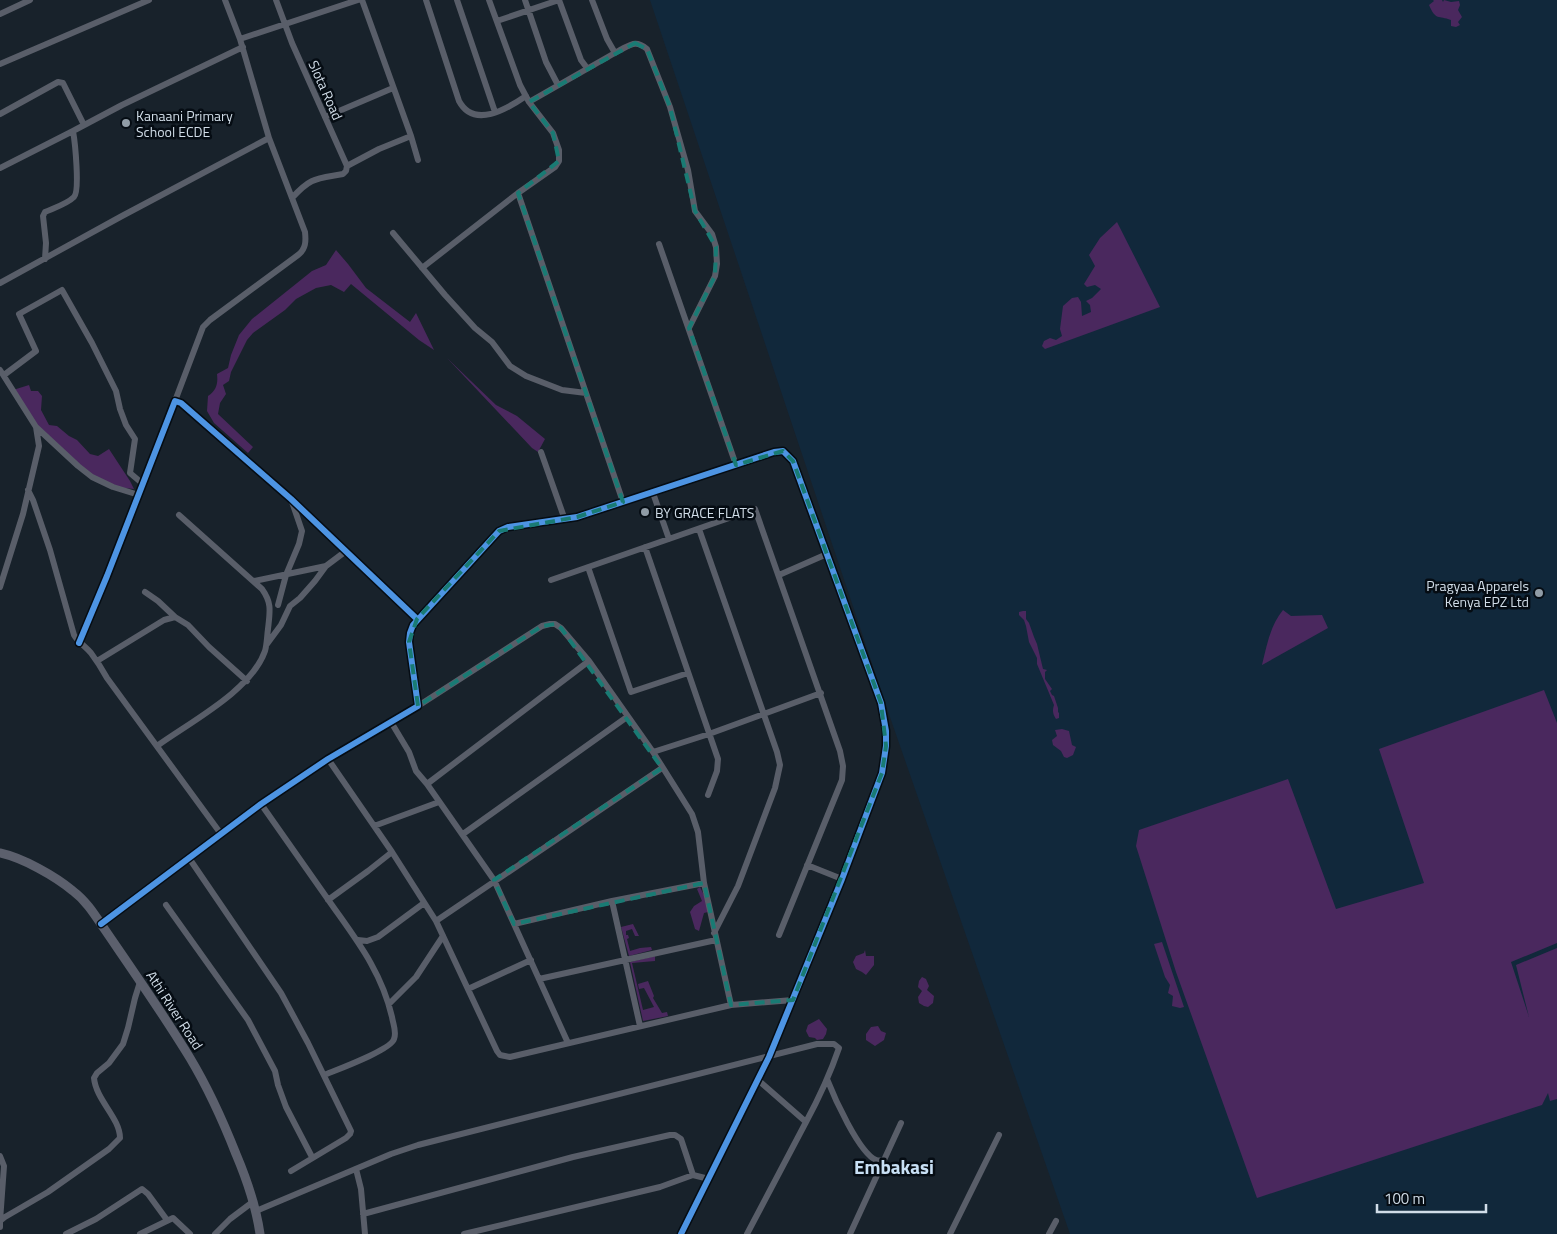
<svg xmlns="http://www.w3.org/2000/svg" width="1557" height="1234" viewBox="0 0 1557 1234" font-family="'Titillium Web',sans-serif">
	<rect width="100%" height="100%" fill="#18222b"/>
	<!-- built -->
	<path fill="#11283b" d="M650,0H1557V1234H1070L891,720Z"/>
	<!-- green -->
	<path fill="#4a285e" d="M1433,0H1442L1443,2L1444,0L1451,2L1459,1L1460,5L1458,10L1462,17L1458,22L1460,25L1456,27L1451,26V20C1438,15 1436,21 1429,5L1434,1Z
		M1117,222L1160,307L1045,349L1042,346L1044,341L1050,338L1056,340L1062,336L1060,329L1063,306L1072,298L1078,297L1081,302L1082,316L1091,312L1090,305L1086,301L1092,298L1101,289L1095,285L1087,287L1084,284L1095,266L1089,255L1100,238Z
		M336,250L348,264L366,288L410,322L416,313L434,350L419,340L351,284L344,292L331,285L316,288L296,299L285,310L253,333L247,340L231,372L229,381L223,385L226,394L220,403L218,414L253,447L248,453L214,423L207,411L208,396C217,390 218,383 217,374L228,368L231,355L239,335L252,319L312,271L326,265Z
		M447,358L496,405L517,416L545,439L538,452L532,448Z
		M29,385L31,391H38L42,396L41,410L49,425L57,426L69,436L77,440L90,454L98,456L109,449L130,481L134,489L113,487L92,477L36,427L13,390Z
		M1283,610L1291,616L1322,615L1328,628L1262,665C1267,645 1270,626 1283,610Z
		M1023,611H1026V619L1029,623L1034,637L1037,644L1043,669L1047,670L1045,672V679L1052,689L1050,691L1052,695L1054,696L1058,708V712L1059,713V718L1056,719C1053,714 1052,711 1054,705L1037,664V658L1029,642L1026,626L1024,620L1019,615V612Z
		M1544,690L1557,723V943L1511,962L1529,1017L1516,965L1557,948V1099L1550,1101L1548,1093L1542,1105L1257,1198L1176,972L1136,846L1139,830L1288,779L1336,909L1424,883L1379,749Z
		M1062,729L1069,731L1072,745L1076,747L1073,755L1067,758L1064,757L1061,751L1053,745L1052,740L1057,736L1055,730Z
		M700,887L705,897L708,912L704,913L699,931L695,929L690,912L694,906L702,901L697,889Z
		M633,924L639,936H635L632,929L626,931V935H628L629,938L627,939L630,951L640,948L651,947L652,950L629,956L621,927Z
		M1162,942L1184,1007L1180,1008L1172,1006L1173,996L1168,993L1170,985L1165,977L1154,944Z
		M865,950L866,956H874V965L866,975L862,972L856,969L853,962L856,956L864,953Z
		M655,956V961L632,963L643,1010L654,1007L644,988L639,989L638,984L648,981L654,996L653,998L662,1013L667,1012L668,1016L643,1021L630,962Z
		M922,977L926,979L929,986L927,990L934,996L933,1003L928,1007L924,1006L919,1003L918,997L922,991L918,987L919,981Z
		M819,1019L827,1029L826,1034L823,1039L817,1040L815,1038L809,1037L806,1031L808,1025Z
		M878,1026L881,1031L886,1033L884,1040L875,1046L866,1040V1034L871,1027Z"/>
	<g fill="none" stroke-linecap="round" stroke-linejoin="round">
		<!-- minor -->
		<path stroke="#595e69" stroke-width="6" d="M276,0L292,43L347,166
			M426,0L459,101C474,129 507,109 526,96
			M457,0L495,112
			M489,0L520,85L529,102L553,133L559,150V161L555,167L518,193L623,502
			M525,0L546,62L558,85
			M559,0L581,60L587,68
			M592,0L607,39L615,53
			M0,14L30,0
			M497,21L559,0
			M240,39L358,0
			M0,64L149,0
			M529,102L620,50C632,44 636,40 647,49L670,107L688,170L695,211L712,234L716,247L717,264L715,276L689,328
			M0,114L58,82L63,83L84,125
			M325,117L393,88
			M411,136L418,160
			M0,168L73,131
			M292,198C311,177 316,179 343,174L346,171L347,166L379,149L411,136L362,0
			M393,233L445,295L475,328L492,342L510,366L526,376L562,390L586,393
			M659,244L736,465
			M45,259L46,243L43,216L45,212C54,208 67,204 74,197C80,191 75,142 73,131L122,105L243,47
			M422,268L518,193
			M0,283L122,216L269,138
			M0,370L36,427L78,466L92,477L113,487L139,495
			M4,375L36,351L19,314L62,290L92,343L116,391L120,409L126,425L135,439L130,473L143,484
			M175,401L203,327L210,320L298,255C306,249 306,241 305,232L269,138L240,39L225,0
			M541,452L565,520
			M28,490L33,500L50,550L74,635C78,642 85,646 91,653C97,661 102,669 107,678L221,834
			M653,493L669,539
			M699,529L777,752L780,765L775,788L738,886L714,933
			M645,547L718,759L717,771L708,795
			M588,567L631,692L688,673
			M779,575L827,554
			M551,580L755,509L840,751L843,766L842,780L779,935
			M254,581L326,566L346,551
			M0,587L23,514L39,446L36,427
			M145,592L158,601L175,617
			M278,605L286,575L299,544L302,531L291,499
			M79,643L107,576L175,401L181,403L291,499L417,619
			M267,644L281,625L290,606L300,598L315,581L326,566
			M97,661L164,620L175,617L188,625L209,647L247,681
			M418,706L542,626L550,624H555L561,628L589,661L653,752L692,814L698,832L704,883L731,1005
			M391,722L409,752L416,771L427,784L494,880L568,1043
			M157,746C190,722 251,691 265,651C267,644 267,636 268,629C270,611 272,603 262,589L179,515
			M653,752L709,734L821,693
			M328,759L392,852L436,921L497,1051L500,1055L510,1057L731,1005L793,1000
			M427,784L589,661
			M261,804C283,835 305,867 327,898C354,937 381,969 392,1017C393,1024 397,1032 394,1039C391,1050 336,1070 324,1075
			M374,826L439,802
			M463,834L627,717
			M189,858L281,993L308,1043L351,1131L350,1134L346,1138L291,1171
			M807,865L842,879
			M328,900L368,871L392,852
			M612,901L704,883
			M166,905L248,1020L275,1071L278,1085L286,1107L312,1157
			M436,921L662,768
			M101,924L261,804L328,759L418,706L409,642L410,633L413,625L499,531L508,527L577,517L774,452L783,451L793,461L881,703L886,731V746L882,773L842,879L769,1057L681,1234
			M514,924L612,901L640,1026
			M358,940L367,941L378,937L424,903
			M539,979L716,940
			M468,989L531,960
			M389,1004L416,977L443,936
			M827,1079C834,1097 859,1153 876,1160C878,1161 881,1160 884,1161
			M0,1156L4,1166L0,1221
			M356,1169L361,1189L365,1234
			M256,1211L391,1154L418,1145L817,1044H834L839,1048C830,1074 819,1098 806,1122
			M363,1214L573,1157L670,1135H675L681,1139L693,1175
			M0,1227V1221L5,1217L48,1192L109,1149L120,1138C120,1118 96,1100 94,1078L97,1073L109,1063L123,1044L128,1028L135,998L140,982
			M66,1234L96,1219L142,1189L148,1194L167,1220
			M140,1234L173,1218L190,1234
			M215,1234L230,1219L254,1201
			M464,1234L660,1187L693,1175L709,1179
			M747,1234L806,1122L758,1080
			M850,1234L901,1123
			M950,1234L999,1135
			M1049,1234L1056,1221"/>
		<!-- secondary -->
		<path stroke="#5c606d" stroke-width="9" d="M0,853C23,858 55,876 73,891C85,900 93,912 101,924C131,968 162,1012 190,1058C208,1088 223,1121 236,1154C247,1180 256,1206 260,1234"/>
		<defs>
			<path id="cycleway" d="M79,643L107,576L175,401L181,403L291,499L417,619
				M101,924L261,804L328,759L418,706L409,642L410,633L413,625L499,531L508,527L577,517L774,452L783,451L793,461L881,703L886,731V746L882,773L842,879L769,1057L681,1234"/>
		</defs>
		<!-- cycleway casing -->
		<use href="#cycleway" stroke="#050c13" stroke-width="9"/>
		<!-- cycleway -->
		<use href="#cycleway" stroke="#4d94e3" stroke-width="6"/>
	</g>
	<!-- marked area -->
	<path fill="none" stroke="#197b74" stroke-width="4" stroke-dasharray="10 6" stroke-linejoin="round" d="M635,43L647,49L670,107L695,211L716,247L715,276L689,328L736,465L783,451L793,461L881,703L886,746L882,773L793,1000L731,1005L704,883L514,924L494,880L662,768L561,628L555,624L542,626L418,706L409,642L417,619L499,531L577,517L623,502L518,193L559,161L553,133L529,102Z"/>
	<!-- markers -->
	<g fill="#909ca6" stroke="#050c13" stroke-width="2">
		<circle cx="126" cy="123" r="5"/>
		<circle cx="645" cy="512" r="5"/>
		<circle cx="1539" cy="593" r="5"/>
	</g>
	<g text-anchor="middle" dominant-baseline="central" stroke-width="5" stroke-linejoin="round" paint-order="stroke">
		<!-- street labels -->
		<g font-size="14" fill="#d1dde8" stroke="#050c13">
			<text transform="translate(326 90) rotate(66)">Slota Road</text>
			<text transform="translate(175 1010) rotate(57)">Athi River Road</text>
		</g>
		<!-- poi labels -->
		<g font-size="14" fill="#d1dde8" stroke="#050c13" text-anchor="start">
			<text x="136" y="115">Kanaani Primary<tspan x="136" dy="16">School ECDE</tspan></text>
			<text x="655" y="512">BY GRACE FLATS</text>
			<text x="1529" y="585" text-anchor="end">Pragyaa Apparels<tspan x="1529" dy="16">Kenya EPZ Ltd</tspan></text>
		</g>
		<!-- district labels -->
		<g font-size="19" font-weight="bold" fill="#c8e0f5" stroke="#050c13">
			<text x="894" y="1166">Embakasi</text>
		</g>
	</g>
	<!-- scale -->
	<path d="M1377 1204v8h109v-8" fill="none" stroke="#d1dde8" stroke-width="2.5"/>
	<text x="1384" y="1204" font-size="15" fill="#d1dde8" stroke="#050c13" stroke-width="4" paint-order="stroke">100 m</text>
</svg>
